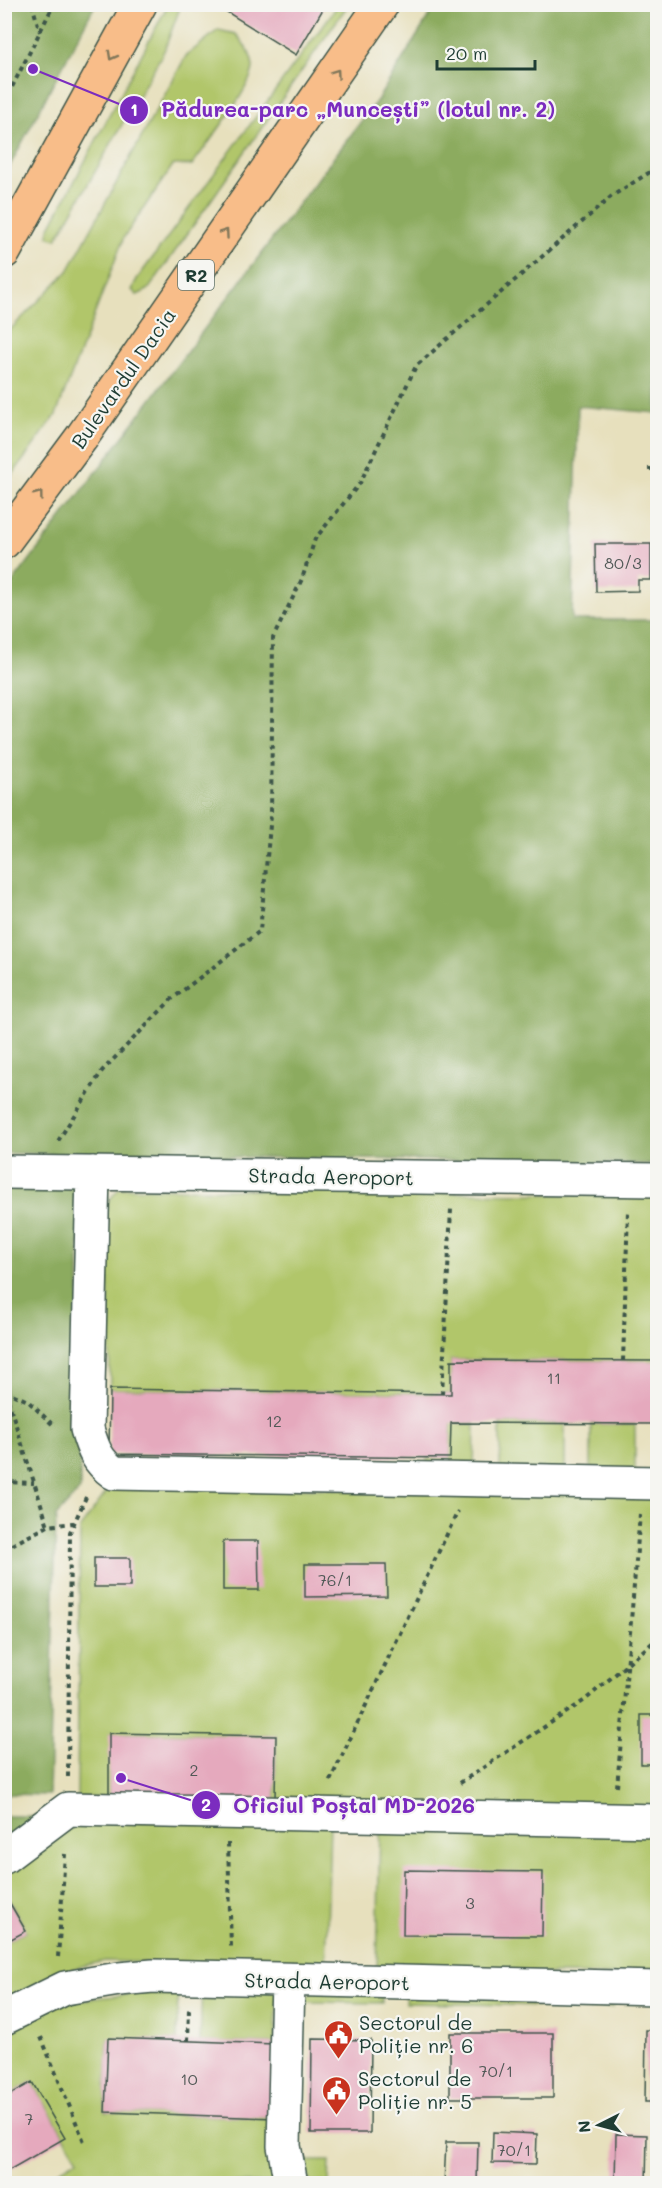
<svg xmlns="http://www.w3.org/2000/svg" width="662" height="2188" viewBox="0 0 662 2188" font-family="Mali,sans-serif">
	<rect width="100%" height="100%" fill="#f6f6f2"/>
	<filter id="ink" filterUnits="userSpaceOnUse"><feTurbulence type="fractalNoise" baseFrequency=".0167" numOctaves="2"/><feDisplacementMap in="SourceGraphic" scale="12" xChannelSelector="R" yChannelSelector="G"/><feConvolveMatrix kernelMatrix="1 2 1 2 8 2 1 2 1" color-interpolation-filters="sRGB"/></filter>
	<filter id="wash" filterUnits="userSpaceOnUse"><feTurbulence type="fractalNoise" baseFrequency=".008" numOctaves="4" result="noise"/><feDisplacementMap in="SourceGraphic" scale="24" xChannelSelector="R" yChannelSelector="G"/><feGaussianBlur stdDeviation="1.35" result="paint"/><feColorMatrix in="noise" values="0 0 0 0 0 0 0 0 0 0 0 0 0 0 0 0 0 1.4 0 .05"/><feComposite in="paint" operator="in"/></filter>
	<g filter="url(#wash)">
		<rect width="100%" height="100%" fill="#e7e0bd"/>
		<!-- green -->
		<path fill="#b1c66a" stroke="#68824f" stroke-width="1.5" d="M168,5H181L164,51L60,233L56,239L48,236L49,229Z
			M338,5H348L148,290L137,295L132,290L137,279Z
			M218,30L236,34C244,44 251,52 253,66C254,85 205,147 192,165H173L124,237L56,415L5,485V335L68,271L186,56Z
			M119,1188L657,1196V1361L451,1360V1394L110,1389L107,1203Z
			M451,1423L475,1424L474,1469H427V1458H450Z
			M500,1423L565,1424V1470H500Z
			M591,1424H635V1471H591Z
			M111,1486L657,1493V1810L275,1800L276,1736L110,1733L109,1798L77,1797L80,1528Z
			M76,1820L330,1823L326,1969L105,1961L78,1967L5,2004L4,1943L26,1931L5,1893V1868Z
			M380,1824L657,1833V1976L377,1970Z
			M202,1988L278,1991L275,2044L200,2042Z
			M178,1989L177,2041L108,2039L105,2112L273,2118L283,2183H38L78,2159L32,2082L5,2098L4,2034L62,2002Z
			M315,1989L382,1991V2003L303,2002Z
			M406,1989L613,1994V2007L405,2003Z
			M304,2161H330L329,2183H310Z"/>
		<!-- forest -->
		<path fill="#8cab5e" stroke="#567449" stroke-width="1.5" d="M5,4L95,5L5,175L4,5Z
			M436,5H657V413L578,406L572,620H657V1164L5,1153L4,594L378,99Z
			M5,1187L79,1188L80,1490L56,1516L49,1795L5,1794Z
			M5,1816H45L5,1845Z"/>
		<g id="blocks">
			<!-- building -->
			<path fill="#e5a9bd" d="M214,4H326L296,55Z
				M595,544H651V580H638V591L596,592Z
				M451,1360L658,1361V1424L451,1423L450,1458L109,1454L110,1389L451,1394Z
				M223,1541H258L259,1590H223Z
				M94,1558H130V1587H94Z
				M305,1564H386L387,1596L305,1597Z
				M641,1715H658V1764H641Z
				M109,1733L276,1736L275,1800L109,1798Z
				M404,1870L543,1872L542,1936L403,1935Z
				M4,1893L26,1931L4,1943Z
				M646,2030H658V2102H645Z
				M450,2033H553V2098H450Z
				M108,2038L275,2044L273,2118L105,2112Z
				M312,2039L371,2040L370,2133H311Z
				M32,2082L65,2138L4,2173V2098Z
				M493,2132L537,2134L536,2164L492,2163Z
				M616,2134L647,2135L646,2184H615Z
				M446,2142H478L477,2184H444Z"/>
		</g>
	</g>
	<g filter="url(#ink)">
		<use href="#blocks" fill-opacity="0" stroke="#3d5549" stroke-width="1.5"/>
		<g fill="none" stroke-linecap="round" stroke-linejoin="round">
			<defs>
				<path id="minor" d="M4,1172L658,1180
					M93,1173L87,1429C93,1449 97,1461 114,1473L658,1483
					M4,1857L68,1809L658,1821
					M288,1981L284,2146L291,2184
					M4,2018L65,1988L119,1979L153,1976L658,1988"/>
				<path id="major" d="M4,252L140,4
					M4,542L82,437L382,4"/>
			</defs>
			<!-- minor casing -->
			<use href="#minor" stroke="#3d5549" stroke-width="36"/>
			<!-- major casing -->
			<use href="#major" stroke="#3d5549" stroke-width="36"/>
			<!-- path -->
			<path stroke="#3d5549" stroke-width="4" stroke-dasharray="4.5 4.5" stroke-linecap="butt" d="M32,4L40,32
				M4,103L54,4
				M648,469H658
				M58,1141L102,1071L172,999L260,931L271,815L273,638L302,579L315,539L360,483L416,366L612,196L658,167
				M623,1361L628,1211
				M5,1391L48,1526
				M5,1391L28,1401L54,1426
				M442,1394L451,1209
				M4,1482L34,1483
				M4,1549L48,1526L73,1523
				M68,1777L70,1532L87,1495
				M330,1781L458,1511
				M460,1783L585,1700L658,1638
				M617,1787L640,1514
				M228,1843L231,1947
				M58,1957L65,1854
				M41,2037L85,2144
				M188,2041L189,2009"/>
			<!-- minor -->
			<use href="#minor" stroke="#fff" stroke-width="33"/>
			<!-- major -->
			<use href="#major" stroke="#f8bd89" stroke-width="33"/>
		</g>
		<!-- one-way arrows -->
		<defs><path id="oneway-chevron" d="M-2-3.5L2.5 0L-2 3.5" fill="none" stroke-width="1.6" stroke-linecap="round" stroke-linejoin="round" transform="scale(1.5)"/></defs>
		<g stroke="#81775a">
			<use href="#oneway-chevron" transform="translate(112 56) rotate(119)"/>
			<use href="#oneway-chevron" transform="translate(336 73) rotate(-55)"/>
			<use href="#oneway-chevron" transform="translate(225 233) rotate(-55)"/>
			<use href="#oneway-chevron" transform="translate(39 495) rotate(-53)"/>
		</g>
	</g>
	<!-- icons -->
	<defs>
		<symbol id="civic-pin" viewBox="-11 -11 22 30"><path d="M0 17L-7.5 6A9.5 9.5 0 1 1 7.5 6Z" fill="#c8321e" stroke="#f6f6f2"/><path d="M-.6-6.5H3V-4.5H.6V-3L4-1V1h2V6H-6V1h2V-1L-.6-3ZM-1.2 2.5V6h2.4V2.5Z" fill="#fff"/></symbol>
	</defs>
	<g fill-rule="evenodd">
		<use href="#civic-pin" x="322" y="2018" width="33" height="45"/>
		<use href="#civic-pin" x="320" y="2074" width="33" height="45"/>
	</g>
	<g text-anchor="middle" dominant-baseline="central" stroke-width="4.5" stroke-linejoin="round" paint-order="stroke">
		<!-- number labels -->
		<g font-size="16" fill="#505856">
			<text x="623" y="562">80/3</text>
			<text x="554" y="1377">11</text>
			<text x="274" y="1420">12</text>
			<text x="335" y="1579">76/1</text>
			<text x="194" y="1769">2</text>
			<text x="470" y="1902">3</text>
			<text x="496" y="2070">70/1</text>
			<text x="189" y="2078">10</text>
			<text x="29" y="2118">7</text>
			<text x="514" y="2149">70/1</text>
		</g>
		<!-- shield labels -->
		<rect fill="#f6f6f2" stroke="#60746d" stroke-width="1.5" x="178" y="260" width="36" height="30" rx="4.5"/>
		<g font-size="18" font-weight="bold" fill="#1f3d34">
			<text x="196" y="275">R2</text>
		</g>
		<!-- street labels -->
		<g font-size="20" fill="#1f3d34" stroke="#f6f6f2">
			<text transform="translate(123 378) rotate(-55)">Bulevardul Dacia</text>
			<text transform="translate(331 1176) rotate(1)">Strada Aeroport</text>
			<text transform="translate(327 1981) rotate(1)">Strada Aeroport</text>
		</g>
		<!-- poi labels -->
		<g font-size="20" fill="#1f3d34" stroke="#f6f6f2" text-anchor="start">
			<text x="359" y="2022">Sectorul de<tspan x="359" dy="23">Poliție nr. 6</tspan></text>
			<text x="358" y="2078">Sectorul de<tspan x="358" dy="23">Poliție nr. 5</tspan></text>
		</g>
	</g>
	<!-- callouts -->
	<path fill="none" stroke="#7b2cbf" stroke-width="2" d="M33 69L134 110M121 1778L206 1805"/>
	<g fill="#7b2cbf" stroke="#f6f6f2" stroke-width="2">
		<circle cx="33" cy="69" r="6"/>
		<circle cx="121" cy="1778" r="6"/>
		<circle cx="134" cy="110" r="15"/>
		<circle cx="206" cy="1805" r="15"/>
	</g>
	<g font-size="18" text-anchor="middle" font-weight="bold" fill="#fff">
		<text x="134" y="116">1</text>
		<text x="206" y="1811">2</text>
	</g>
	<g font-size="21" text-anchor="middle" font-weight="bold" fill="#7b2cbf" stroke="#f6f6f2" stroke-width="4.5" stroke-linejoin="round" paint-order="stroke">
		<text x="358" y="117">Pădurea-parc „Muncești” (lotul nr. 2)</text>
		<text x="354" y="1813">Oficiul Poștal MD-2026</text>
	</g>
	<!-- margin -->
	<rect width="662" height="2188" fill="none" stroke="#f6f6f2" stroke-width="24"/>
	<!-- north arrow -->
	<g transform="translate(599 2125) rotate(264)" stroke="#f6f6f2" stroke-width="4.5" paint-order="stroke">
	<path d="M0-4.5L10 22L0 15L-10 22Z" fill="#1f3d34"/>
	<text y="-9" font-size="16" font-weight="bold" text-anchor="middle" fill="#1f3d34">N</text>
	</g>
	<!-- scale -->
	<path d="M437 60v9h98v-9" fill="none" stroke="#1f3d34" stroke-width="3"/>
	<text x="446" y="60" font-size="18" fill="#1f3d34" stroke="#f6f6f2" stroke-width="4.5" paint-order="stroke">20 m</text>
</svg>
